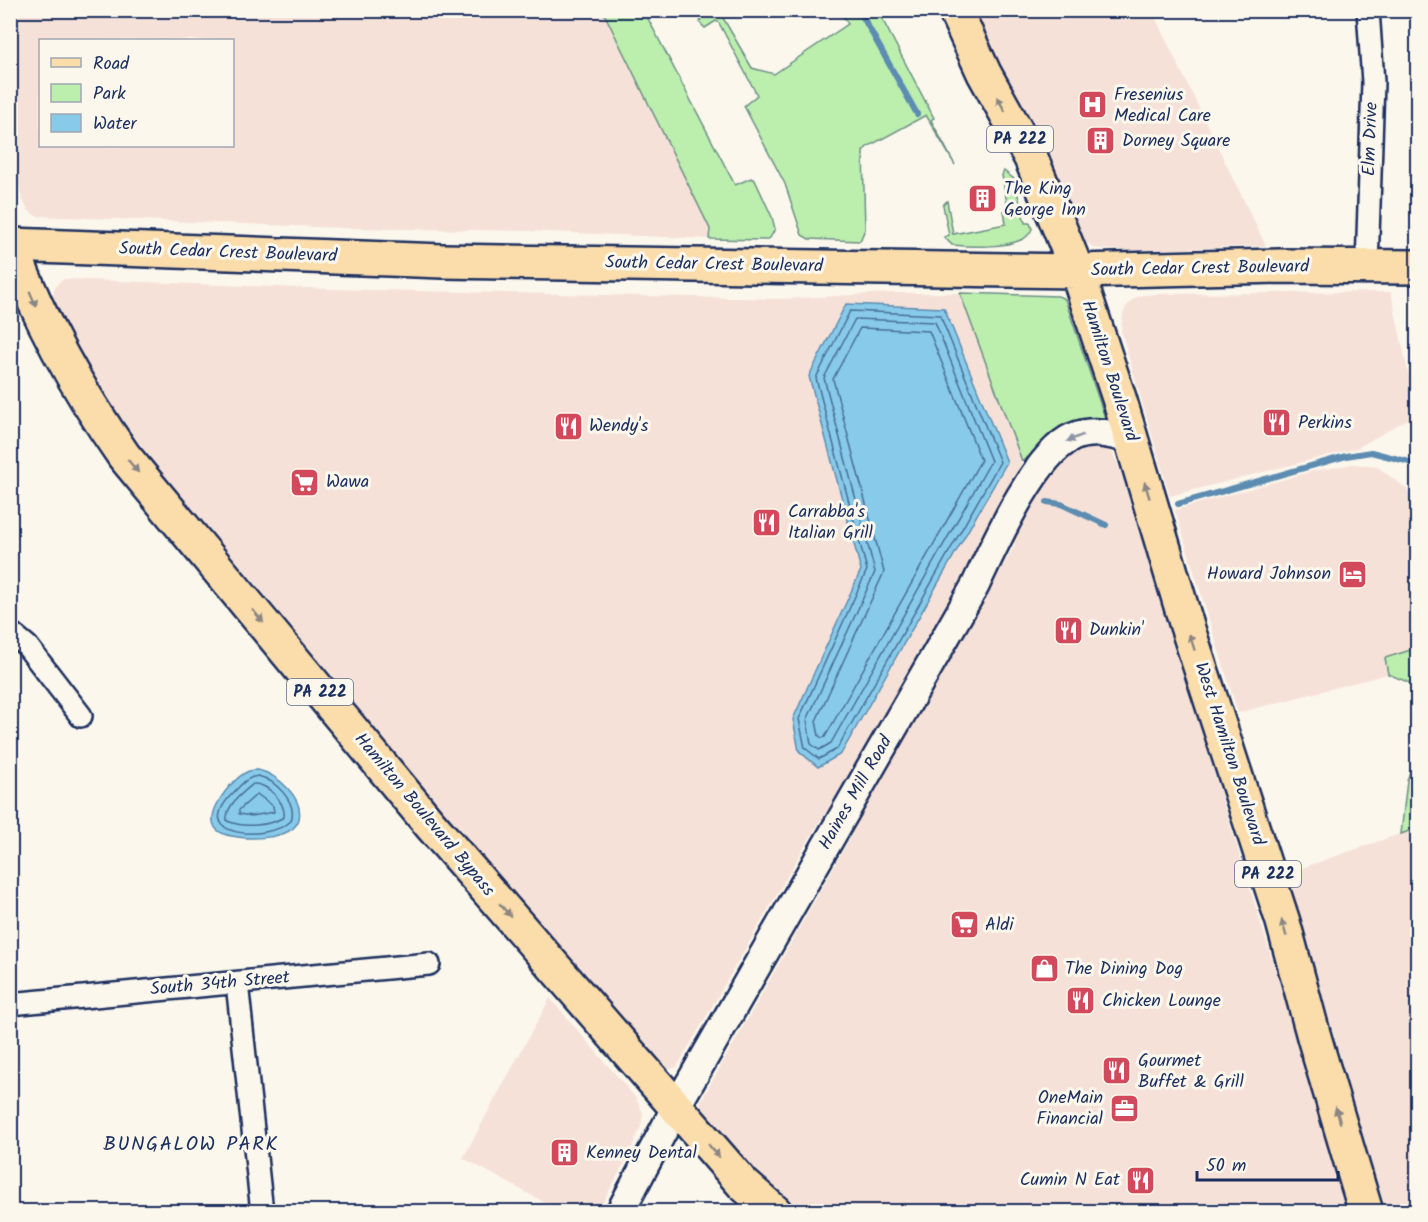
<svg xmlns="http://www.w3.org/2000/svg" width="1428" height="1222" viewBox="0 0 1428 1222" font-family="Kalam,sans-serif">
	<rect width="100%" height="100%" fill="#fbf7ec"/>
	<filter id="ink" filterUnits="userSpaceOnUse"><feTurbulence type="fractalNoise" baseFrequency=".0167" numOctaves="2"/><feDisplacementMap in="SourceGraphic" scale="12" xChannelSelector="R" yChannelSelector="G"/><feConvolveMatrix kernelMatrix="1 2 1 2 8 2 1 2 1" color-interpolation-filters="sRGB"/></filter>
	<g filter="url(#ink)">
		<!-- built -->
		<path fill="#f6e1d8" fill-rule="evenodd" d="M10,11H603L710,229L709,239L527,231L343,228L36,216L29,211L22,199L11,156ZM40,40H232V146H40Z
			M972,11H1152L1266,246L1119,251L1094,248L1083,240L1074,215L1015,90Z
			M64,279L331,289L781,299L890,293H960L1022,461L987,530L988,534L849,776L810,837L677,1067L671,1069L664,1068L658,1062L304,647L271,602L156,467L117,412L88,367L54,303V290L58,283Z
			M1391,292L1417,414L1357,448L1170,496L1121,331L1123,314L1126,307L1133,299L1142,295L1159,294Z
			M1093,443L1105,447L1113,454L1119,467L1283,995L1348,1211H801L744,1160L706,1119L699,1108L701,1101L850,838L865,805L1015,545L1013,536V525L1067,452Z
			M1352,464L1376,466L1406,488L1417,505V648L1386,658L1388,674L1238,713L1175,510L1313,471Z
			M1417,828V1211H1385L1287,873Z
			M550,998L636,1098L643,1113L641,1127L625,1162L598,1211H560L463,1158Z"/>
		<!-- green -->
		<path fill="#bceeae" stroke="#6c8e86" stroke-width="1.5" d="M603,11H644L735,185L751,178L755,180L772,217L775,229L770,238L766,240L709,239L710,229Z
			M703,11H719L752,68L774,74L848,24L840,11H878L934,118L931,120L955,165L926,115L867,147L863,151L865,229L860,241L809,239L802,235L785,184L744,106L757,95L719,23L716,21L705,28L700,23Z
			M1004,171L1014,179L1025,223H1030L1032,229C1030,233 1027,237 1023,239C1005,248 971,247 952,245L944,237L949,235L943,205L947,201L953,234L1006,224L1004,210L1008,209L1002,175Z
			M960,293L1058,296L1065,299L1106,421L1031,455L1022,461Z
			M1417,648V686L1388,674L1385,658Z
			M1417,754V828L1401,834L1407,780Z"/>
		<!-- water -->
		<path fill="#88cae9" stroke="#5c8cb1" stroke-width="1.5" d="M846,304L944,308L1007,462L841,754L818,767L799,751L793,719L861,570L809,376Z
			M258,770C276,774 304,797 299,819C293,842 240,840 224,834C194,824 232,777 249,771C252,770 255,770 258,770Z"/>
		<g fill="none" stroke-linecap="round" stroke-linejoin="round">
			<!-- shore -->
			<path stroke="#476d96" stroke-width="1.5" d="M850,311L940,315L1000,462L837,749L819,759L805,748L799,719L867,570L816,378Z
				M855,319L935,322L991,461L831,743L819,750L811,744L807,720L875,572L824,378Z
				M860,328L929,331L981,460L825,737L822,738L819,736L816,721L884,572L833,379Z
				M258,776C275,780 298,802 291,821C270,841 185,840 235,791C242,784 247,777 258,776Z
				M253,784C268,783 286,803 284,817C269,826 244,828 227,821C225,806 242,793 253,784Z
				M257,794L273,806L274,812L252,816L239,814V810Z"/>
			<!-- stream -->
			<path stroke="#5c8cb1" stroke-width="6" d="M859,10L917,114
				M1047,502L1061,504L1106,525
				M1178,504L1346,456L1371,452L1406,461L1418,466"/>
			<defs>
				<path id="minor" d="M1367,267L1373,82L1368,10
					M10,632L27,646L81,716
					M237,983L262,1212
					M10,1004L429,964"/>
				<path id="tertiary" d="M620,1212L676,1107L975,586C993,548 1034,454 1073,437C1093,429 1112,434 1132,440"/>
				<path id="primary" d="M955,10L984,73L1031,158L1077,271L1119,398L1187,626L1283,922L1314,1037L1366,1212
					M10,242C38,319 77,389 124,456L430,824L743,1184L775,1212
					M10,245L443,261L1077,271L1279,266L1418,267"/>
			</defs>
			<!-- minor casing -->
			<use href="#minor" stroke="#1b2f5e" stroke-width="26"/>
			<!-- tertiary casing -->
			<use href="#tertiary" stroke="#1b2f5e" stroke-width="32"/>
			<!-- primary casing -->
			<use href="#primary" stroke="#1b2f5e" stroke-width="38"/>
			<!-- minor -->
			<use href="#minor" stroke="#fbf7ec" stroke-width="21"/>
			<!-- tertiary -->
			<use href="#tertiary" stroke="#fbf7ec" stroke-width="27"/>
			<!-- primary -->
			<use href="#primary" stroke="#fbddab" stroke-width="33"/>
		</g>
		<!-- one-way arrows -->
		<defs><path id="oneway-solid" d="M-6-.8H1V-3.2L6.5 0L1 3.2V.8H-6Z" transform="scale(1.5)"/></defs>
		<g fill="#8b8684">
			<use href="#oneway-solid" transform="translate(1001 104) rotate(-119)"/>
			<use href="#oneway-solid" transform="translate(33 299) rotate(67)"/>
			<use href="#oneway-solid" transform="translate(133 466) rotate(50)"/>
			<use href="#oneway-solid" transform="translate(1147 490) rotate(-107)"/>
			<use href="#oneway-solid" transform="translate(258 616) rotate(50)"/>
			<use href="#oneway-solid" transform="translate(1192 642) rotate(-108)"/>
			<use href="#oneway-solid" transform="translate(505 910) rotate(49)"/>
			<use href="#oneway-solid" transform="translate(1284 928) rotate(-106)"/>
			<use href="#oneway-solid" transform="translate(1338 1115) rotate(-106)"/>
			<use href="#oneway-solid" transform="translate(714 1151) rotate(49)"/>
		</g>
		<use fill="#8b93a5" href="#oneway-solid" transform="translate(1075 438) rotate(158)"/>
	</g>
	<!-- icons -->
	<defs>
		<symbol id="hospital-square" viewBox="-11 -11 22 22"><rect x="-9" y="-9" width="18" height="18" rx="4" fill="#d1495b" stroke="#fbf7ec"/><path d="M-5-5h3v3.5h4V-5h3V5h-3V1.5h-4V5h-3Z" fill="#fff"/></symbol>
		<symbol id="building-square" viewBox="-11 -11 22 22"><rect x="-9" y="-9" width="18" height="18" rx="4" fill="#d1495b" stroke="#fbf7ec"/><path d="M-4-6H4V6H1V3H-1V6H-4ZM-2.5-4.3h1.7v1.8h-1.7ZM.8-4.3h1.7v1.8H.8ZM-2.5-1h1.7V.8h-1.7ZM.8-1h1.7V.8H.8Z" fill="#fff"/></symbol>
		<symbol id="restaurant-square" viewBox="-11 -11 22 22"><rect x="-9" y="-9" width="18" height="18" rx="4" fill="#d1495b" stroke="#fbf7ec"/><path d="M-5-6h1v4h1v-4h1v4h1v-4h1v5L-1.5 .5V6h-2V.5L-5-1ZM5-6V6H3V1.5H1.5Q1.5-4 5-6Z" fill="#fff"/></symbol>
		<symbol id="supermarket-square" viewBox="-11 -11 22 22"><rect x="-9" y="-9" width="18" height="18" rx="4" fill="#d1495b" stroke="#fbf7ec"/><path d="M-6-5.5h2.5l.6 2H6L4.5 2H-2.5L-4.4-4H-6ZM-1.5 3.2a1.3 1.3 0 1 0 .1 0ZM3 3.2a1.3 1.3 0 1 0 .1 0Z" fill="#fff"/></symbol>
		<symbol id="hotel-square" viewBox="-11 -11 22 22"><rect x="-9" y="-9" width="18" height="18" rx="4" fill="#d1495b" stroke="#fbf7ec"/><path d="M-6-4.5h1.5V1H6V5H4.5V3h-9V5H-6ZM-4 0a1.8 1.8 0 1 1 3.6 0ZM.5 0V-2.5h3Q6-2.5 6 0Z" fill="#fff"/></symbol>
		<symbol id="shop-square" viewBox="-11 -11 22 22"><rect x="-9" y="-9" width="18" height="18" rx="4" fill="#d1495b" stroke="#fbf7ec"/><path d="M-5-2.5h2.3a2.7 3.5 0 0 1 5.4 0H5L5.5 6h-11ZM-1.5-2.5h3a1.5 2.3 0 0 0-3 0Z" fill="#fff"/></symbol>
		<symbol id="office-square" viewBox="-11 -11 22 22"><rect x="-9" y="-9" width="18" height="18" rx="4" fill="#d1495b" stroke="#fbf7ec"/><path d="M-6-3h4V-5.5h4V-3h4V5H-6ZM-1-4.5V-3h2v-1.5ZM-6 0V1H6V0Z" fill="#fff"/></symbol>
	</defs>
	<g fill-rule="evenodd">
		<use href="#hospital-square" x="1076" y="88" width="33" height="33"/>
		<use href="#building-square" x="1084" y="124" width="33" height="33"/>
		<use href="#building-square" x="966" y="182" width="33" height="33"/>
		<use href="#restaurant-square" x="1260" y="406" width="33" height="33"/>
		<use href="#restaurant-square" x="552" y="410" width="33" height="33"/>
		<use href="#supermarket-square" x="288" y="466" width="33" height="33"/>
		<use href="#restaurant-square" x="750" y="506" width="33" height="33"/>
		<use href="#hotel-square" x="1336" y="558" width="33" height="33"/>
		<use href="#restaurant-square" x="1052" y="614" width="33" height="33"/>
		<use href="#supermarket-square" x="948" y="908" width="33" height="33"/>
		<use href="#shop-square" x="1028" y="952" width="33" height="33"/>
		<use href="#restaurant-square" x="1064" y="984" width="33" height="33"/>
		<use href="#restaurant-square" x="1100" y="1054" width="33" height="33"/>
		<use href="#office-square" x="1108" y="1092" width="33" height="33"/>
		<use href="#building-square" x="548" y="1136" width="33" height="33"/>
		<use href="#restaurant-square" x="1124" y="1164" width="33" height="33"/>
	</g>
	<g text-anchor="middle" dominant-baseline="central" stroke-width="6" stroke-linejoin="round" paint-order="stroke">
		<!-- shield labels -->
		<g fill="#fbf7ec" stroke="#5e6b89" stroke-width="1.5">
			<rect x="987" y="126" width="66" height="26" rx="4.5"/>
			<rect x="287" y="679" width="66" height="26" rx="4.5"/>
			<rect x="1235" y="861" width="66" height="26" rx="4.5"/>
		</g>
		<g font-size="16" font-weight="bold" fill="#1b2f5e">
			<text x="1020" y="139">PA 222</text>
			<text x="320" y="692">PA 222</text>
			<text x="1268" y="874">PA 222</text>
		</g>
		<!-- poi labels -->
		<g font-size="18" fill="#1b2f5e" stroke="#fbf7ec" text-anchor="start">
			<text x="1114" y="95">Fresenius<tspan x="1114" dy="21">Medical Care</tspan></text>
			<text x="1122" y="141">Dorney Square</text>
			<text x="1004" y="189">The King<tspan x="1004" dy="21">George Inn</tspan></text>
			<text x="1298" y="423">Perkins</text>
			<text x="589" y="426">Wendy's</text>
			<text x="326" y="482">Wawa</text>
			<text x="788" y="512">Carrabba's<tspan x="788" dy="21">Italian Grill</tspan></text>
			<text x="1331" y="574" text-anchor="end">Howard Johnson</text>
			<text x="1089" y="630">Dunkin'</text>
			<text x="985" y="925">Aldi</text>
			<text x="1065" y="969">The Dining Dog</text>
			<text x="1102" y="1001">Chicken Lounge</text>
			<text x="1138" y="1061">Gourmet<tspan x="1138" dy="21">Buffet &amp; Grill</tspan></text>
			<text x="1103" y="1098" text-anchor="end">OneMain<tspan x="1103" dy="21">Financial</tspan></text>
			<text x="586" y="1153">Kenney Dental</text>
			<text x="1120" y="1180" text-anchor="end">Cumin N Eat</text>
		</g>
		<!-- street labels -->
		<g font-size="18" fill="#1b2f5e" stroke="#fbf7ec">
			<text transform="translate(1371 139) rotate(-88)">Elm Drive</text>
			<text transform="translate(228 253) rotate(2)">South Cedar Crest Boulevard</text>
			<text transform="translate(714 265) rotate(1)">South Cedar Crest Boulevard</text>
			<text transform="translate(1200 269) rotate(-1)">South Cedar Crest Boulevard</text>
			<text transform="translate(1109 371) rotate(72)">Hamilton Boulevard</text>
			<text transform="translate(1229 754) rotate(72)">West Hamilton Boulevard</text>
			<text transform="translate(856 793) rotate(-60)">Haines Mill Road</text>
			<text transform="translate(424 815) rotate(50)">Hamilton Boulevard Bypass</text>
			<text transform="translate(220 984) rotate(-5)">South 34th Street</text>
		</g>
		<!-- neighbourhood labels -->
		<g font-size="20" letter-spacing="1.5" fill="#1b2f5e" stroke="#fbf7ec">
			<text x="191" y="1145">BUNGALOW PARK</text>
		</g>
	</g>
	<!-- margin -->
	<rect width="1428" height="1222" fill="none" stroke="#fbf7ec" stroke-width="36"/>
	<rect x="18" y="18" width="1392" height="1186" fill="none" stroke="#1b2f5e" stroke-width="2" filter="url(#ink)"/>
	<!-- legend -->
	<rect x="39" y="39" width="195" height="108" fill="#fbf7ec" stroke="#a1a7b3" stroke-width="1.5"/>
	<rect x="51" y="58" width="30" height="9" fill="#fbddab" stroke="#a1a7b3" stroke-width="1.5"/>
	<text x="93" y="69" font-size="18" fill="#1b2f5e">Road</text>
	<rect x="51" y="84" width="30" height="18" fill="#bceeae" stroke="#a1a7b3" stroke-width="1.5"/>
	<text x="93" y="99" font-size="18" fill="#1b2f5e">Park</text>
	<rect x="51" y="114" width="30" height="18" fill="#88cae9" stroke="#a1a7b3" stroke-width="1.5"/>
	<text x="93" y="129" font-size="18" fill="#1b2f5e">Water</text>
	<!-- scale -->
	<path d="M1197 1171v9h141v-9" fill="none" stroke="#1b2f5e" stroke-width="3"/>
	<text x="1206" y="1171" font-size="18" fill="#1b2f5e" stroke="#fbf7ec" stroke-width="4.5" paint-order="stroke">50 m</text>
</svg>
